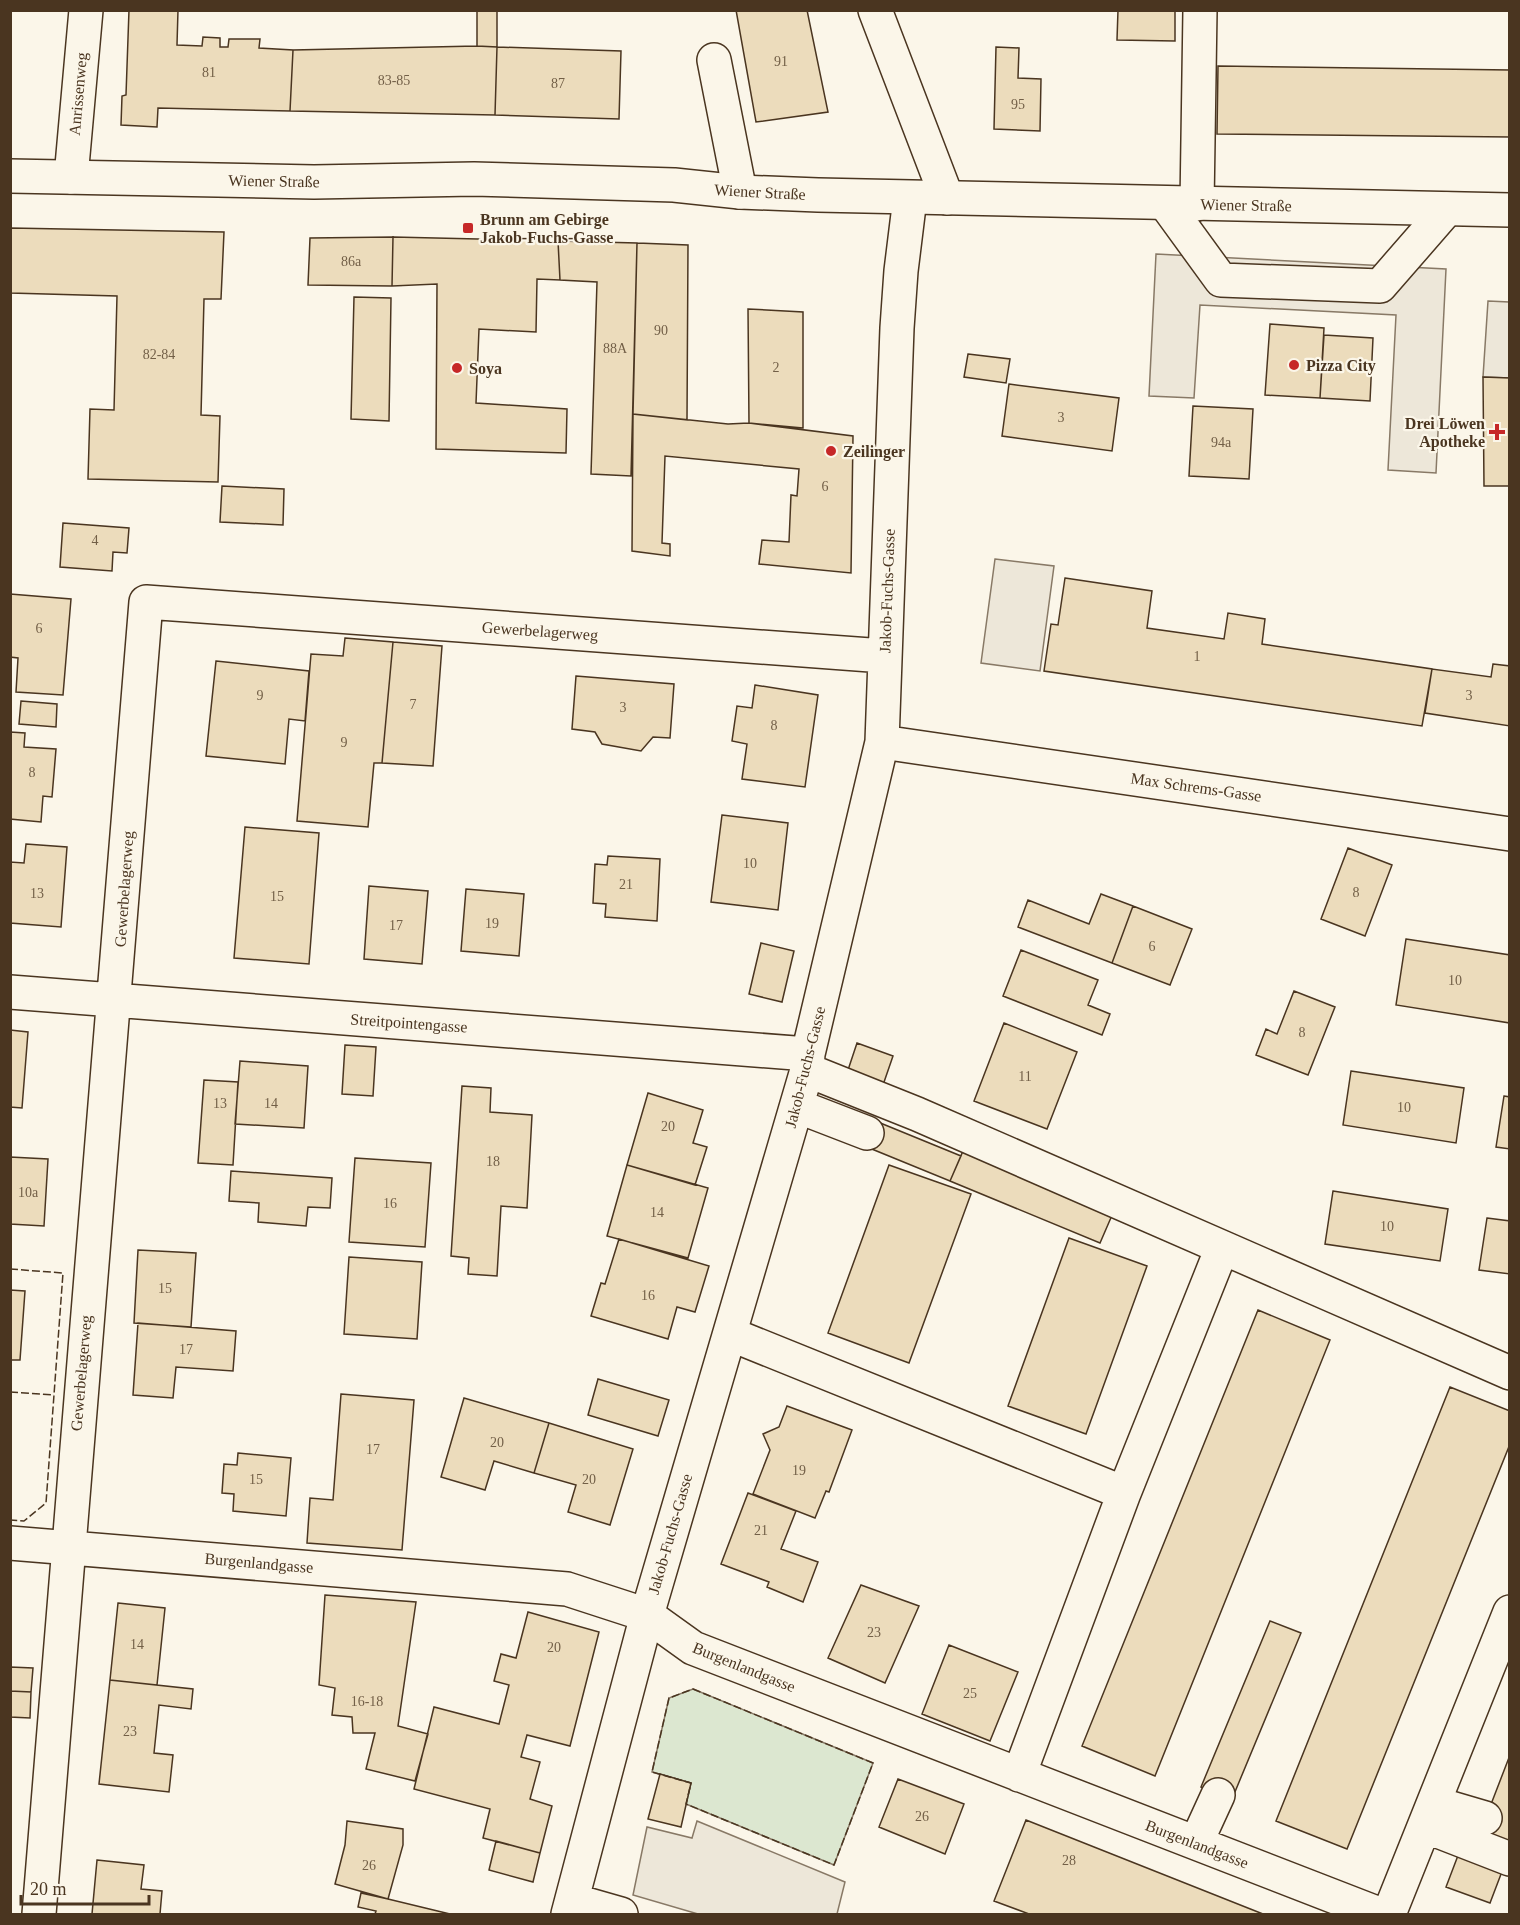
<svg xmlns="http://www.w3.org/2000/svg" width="1520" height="1925" viewBox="0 0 1520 1925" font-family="'Times New Roman',serif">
	<rect width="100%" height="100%" fill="#fbf6e9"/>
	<!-- green -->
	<path fill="#dce7d0" stroke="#887966" stroke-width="1.5" d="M693,1689L873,1763L834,1865L686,1804L691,1783L652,1772L669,1698Z"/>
	<!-- parking -->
	<path fill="#ede7d9" stroke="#887966" stroke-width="1.5" d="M1156,254L1446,269L1436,473L1388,470L1396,315L1200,305L1194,398L1149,396Z
		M1488,301L1509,302V378L1483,377Z
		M995,559L1054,566L1040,671L981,663Z
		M697,1821L845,1882L837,1914H698L633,1895L647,1827L692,1838Z"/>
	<!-- building -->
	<path fill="#ecdcbc" stroke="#4a3520" stroke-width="1.5" d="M129,10H178L177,45L202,46L203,37L220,38V47H228L229,39H260L259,48L293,50L290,111L158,108L157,127L121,125L122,96L126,95Z
		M477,10H497V47L477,46Z
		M736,10H807L828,112L756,122Z
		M1118,10H1175V41L1117,40Z
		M477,46L497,47L495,115L290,111L293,50Z
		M497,47L621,51L619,119L495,115Z
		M996,47L1019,48L1018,78L1041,79L1040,131L994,129Z
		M1218,66L1510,70V137L1217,134Z
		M10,228L224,232L221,299H204L201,415L220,416L218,482L88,479L90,409L114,410L117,296L10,293Z
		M393,237L558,241L560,280L537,279L536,332L479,329L476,403L567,409L566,453L436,449L437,284L392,286Z
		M393,237L392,286L308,285L310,238Z
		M558,241L637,243L631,476L591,474L597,282L560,280Z
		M637,243L688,245L687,420L633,414Z
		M354,297L391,298L389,421L351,419Z
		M748,309L803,312V428L749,423Z
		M1270,324L1324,328L1320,398L1265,395Z
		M1324,335L1373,338L1370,401L1320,398Z
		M968,354L1010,359L1006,383L964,377Z
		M1483,377L1510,378V486H1484Z
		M1009,384L1119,398L1112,451L1002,436Z
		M1193,406L1253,409L1249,479L1189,476Z
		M633,414L728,424L749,423L853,436L851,573L759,564L762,540L789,542L791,495L797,496L799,469L665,456L662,543L670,544V556L632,551Z
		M222,486L284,489L283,525L220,522Z
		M63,523L129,528L127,553L113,552L112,571L60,567Z
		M1065,578L1152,591L1147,628L1224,639L1228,613L1265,619L1262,644L1432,669L1422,726L1044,671L1051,624L1058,625Z
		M10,594L71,599L63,695L16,692L18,658L10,657Z
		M345,638L393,642L382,763H374L368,827L297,821L311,654L343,656Z
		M393,642L442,646L433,766L382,763Z
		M216,661L309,671L305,721L289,719L285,764L206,756Z
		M1493,664L1510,666V726L1425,713L1432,669L1491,677Z
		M576,676L674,684L670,738L653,737L641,751L602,744L595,732L572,729Z
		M755,685L818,695L805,787L742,779L747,744L732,741L737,706L752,708Z
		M21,701L57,704L56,727L19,724Z
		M10,732L25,733L24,747L56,749L52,797L43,796L41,822L10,819Z
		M722,815L788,823L778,910L711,902Z
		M245,827L319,833L309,964L234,958Z
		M26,844L67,847L61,927L10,923V862L24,863Z
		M1348,848L1392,865L1365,936L1321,919Z
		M608,856L660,859L657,921L605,917L606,904L593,903L595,864L607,865Z
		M369,886L428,891L422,964L364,959Z
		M466,889L524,894L519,956L461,951Z
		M1101,894L1133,906L1112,963L1018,927L1028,900L1089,924Z
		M1133,906L1192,929L1170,985L1112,963Z
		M1406,939L1510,955V1023L1396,1005Z
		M761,943L794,951L782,1002L749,994Z
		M1021,950L1098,980L1088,1005L1110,1014L1102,1035L1003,996Z
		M1294,991L1335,1007L1308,1075L1256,1055L1266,1029L1277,1034Z
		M1004,1023L1077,1052L1047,1129L974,1101Z
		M10,1030L28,1032L22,1108L10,1107Z
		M857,1043L893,1056L883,1085L847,1073Z
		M345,1045L376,1047L373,1096L342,1094Z
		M240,1061L308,1066L304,1128L235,1124Z
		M1351,1071L1464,1088L1456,1143L1343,1125Z
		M204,1080L238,1082L233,1165L198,1163Z
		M462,1086L491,1088L490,1112L532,1115L527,1208L501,1206L497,1276L468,1274L469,1258L451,1256Z
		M648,1093L703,1110L693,1143L707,1147L695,1185L627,1165Z
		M1504,1096L1510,1097V1149L1496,1147Z
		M873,1120L961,1156L950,1181L862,1145Z
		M963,1151L1113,1213L1100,1243L950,1181Z
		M10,1157L48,1159L44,1226L10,1224Z
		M355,1158L431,1163L425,1247L349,1242Z
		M627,1165L708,1188L688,1258L607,1236Z
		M889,1165L971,1194L909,1363L828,1333Z
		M231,1171L332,1178L330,1208L308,1207L306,1226L258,1222L259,1203L229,1201Z
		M1333,1191L1448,1209L1440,1261L1325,1244Z
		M1487,1218L1510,1221V1274L1479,1270Z
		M1069,1238L1147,1266L1086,1434L1008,1406Z
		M619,1239L709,1266L695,1312L677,1307L668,1339L591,1316L601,1283L605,1284Z
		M138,1250L196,1253L191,1327L134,1323Z
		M349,1257L422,1262L417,1339L344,1334Z
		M10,1290L25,1291L20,1360H10Z
		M1258,1310L1330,1340L1155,1776L1082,1746Z
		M138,1323L236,1331L233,1371L176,1367L173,1398L133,1395Z
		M598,1379L669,1400L658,1436L588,1415Z
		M1450,1387L1510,1411V1444L1347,1849L1276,1821Z
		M341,1394L414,1400L402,1550L307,1543L310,1498L333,1500Z
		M464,1398L549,1423L534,1473L494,1461L485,1490L441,1477Z
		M787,1406L852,1430L829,1492L826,1491L815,1518L753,1494L770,1450L763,1434L779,1427Z
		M549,1423L633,1449L610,1525L568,1512L576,1485L534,1473Z
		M238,1453L291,1458L286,1516L233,1511L234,1494L222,1493L224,1464L237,1465Z
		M748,1493L796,1511L781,1549L818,1562L803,1602L767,1587L769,1582L721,1564Z
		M861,1585L919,1606L885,1683L828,1658Z
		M325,1595L416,1602L398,1726L428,1734L415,1781L366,1769L375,1733H353L352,1717L332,1715L335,1688L319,1685Z
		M118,1603L165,1608L157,1685L110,1680Z
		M528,1612L599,1632L570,1746L527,1735L521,1757L540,1762L530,1799L552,1806L540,1853L483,1838L490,1809L414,1789L434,1707L499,1724L509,1685L494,1681L501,1654L516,1658Z
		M1270,1621L1301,1633L1232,1799L1201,1787Z
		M949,1645L1018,1672L990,1741L922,1714Z
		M10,1667L33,1668L31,1692L10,1691Z
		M110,1680L193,1689L191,1709L159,1705L154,1753L173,1755L169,1792L99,1784Z
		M10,1691L31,1692L30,1718L10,1717Z
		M1510,1755V1850L1478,1838Z
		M660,1774L691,1783L681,1827L648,1819Z
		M898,1779L964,1804L945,1854L879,1827Z
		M1026,1820L1263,1914H1029L994,1901Z
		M347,1821L403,1829V1845L388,1899L335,1884L345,1845Z
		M496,1841L540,1853L533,1882L489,1870Z
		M1462,1845L1506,1861L1490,1903L1446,1887Z
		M97,1860L144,1865L141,1889L162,1891L160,1914H92Z
		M361,1893L388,1899L450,1914H375L376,1911L358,1907Z"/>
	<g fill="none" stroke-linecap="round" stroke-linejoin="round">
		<defs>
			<path id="minor" d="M875,10L947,198
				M714,60L740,192
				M71,177L86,10
				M1165,203L1221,280L1380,286L1447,209
				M1197,204L1200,10
				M882,742L1510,834
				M10,992L808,1054
				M807,1070L917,1114L1510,1373
				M797,1106L867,1133
				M730,1334L1124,1493L1222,1248
				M10,1543L567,1589L647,1615L693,1648L1379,1914
				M1019,1775L1124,1493
				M1434,1803L1485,1818
				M1425,1826L1510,1859
				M1196,1843L1218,1795
				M572,1900L621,1914
				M39,1914C71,1477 112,1040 146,602L884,656
				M568,1914L647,1615L807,1070L808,1054L882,742L897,328L901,271L910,198
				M1389,1914L1510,1612"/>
			<path id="major" d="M10,176L314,182L474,179L674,185L740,192L818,195L1510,210"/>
		</defs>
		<!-- minor casing -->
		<use href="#minor" stroke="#4a3520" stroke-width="36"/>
		<!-- major casing -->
		<use href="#major" stroke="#4a3520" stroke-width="36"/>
		<!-- minor -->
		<use href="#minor" stroke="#fbf6e9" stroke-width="33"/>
		<!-- major -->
		<use href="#major" stroke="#fbf6e9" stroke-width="33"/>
		<!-- fence -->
		<path stroke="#4a3520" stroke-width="1.5" stroke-dasharray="8 3" stroke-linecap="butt" d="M10,1269L63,1273L46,1503L24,1521L10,1520
			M10,1392L54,1395
			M693,1689L873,1763L834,1865L686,1804L691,1783L652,1772L669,1698Z"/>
	</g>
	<!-- markers -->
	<g fill="#c62828" stroke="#fbf6e9" stroke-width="2">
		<rect x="462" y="222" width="12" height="12" rx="3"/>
		<circle cx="1294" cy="365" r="6"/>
		<circle cx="457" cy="368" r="6"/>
		<path d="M1494 423h6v6h6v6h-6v6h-6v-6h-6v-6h6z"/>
		<circle cx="831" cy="451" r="6"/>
	</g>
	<g text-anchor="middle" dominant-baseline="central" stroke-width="4.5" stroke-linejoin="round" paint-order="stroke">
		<!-- number labels -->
		<g font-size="14" fill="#725f47">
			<text x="781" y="61">91</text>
			<text x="209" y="72">81</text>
			<text x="394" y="80">83-85</text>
			<text x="558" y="83">87</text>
			<text x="1018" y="104">95</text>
			<text x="351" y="261">86a</text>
			<text x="661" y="330">90</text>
			<text x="615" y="348">88A</text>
			<text x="159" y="354">82-84</text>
			<text x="776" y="367">2</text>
			<text x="1061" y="417">3</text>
			<text x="1221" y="442">94a</text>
			<text x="825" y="486">6</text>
			<text x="95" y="540">4</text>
			<text x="39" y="628">6</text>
			<text x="1197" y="656">1</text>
			<text x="260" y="695">9</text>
			<text x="1469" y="695">3</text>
			<text x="413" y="704">7</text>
			<text x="623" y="707">3</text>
			<text x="774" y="725">8</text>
			<text x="344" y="742">9</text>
			<text x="32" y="772">8</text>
			<text x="750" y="863">10</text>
			<text x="626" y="884">21</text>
			<text x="1356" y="892">8</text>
			<text x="37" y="893">13</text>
			<text x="277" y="896">15</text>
			<text x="492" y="923">19</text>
			<text x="396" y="925">17</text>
			<text x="1152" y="946">6</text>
			<text x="1455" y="980">10</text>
			<text x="1302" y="1032">8</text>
			<text x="1025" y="1076">11</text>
			<text x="220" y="1103">13</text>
			<text x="271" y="1103">14</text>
			<text x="1404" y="1107">10</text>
			<text x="668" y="1126">20</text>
			<text x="493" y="1161">18</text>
			<text x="28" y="1192">10a</text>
			<text x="390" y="1203">16</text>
			<text x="657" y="1212">14</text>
			<text x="1387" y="1226">10</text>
			<text x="165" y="1288">15</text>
			<text x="648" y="1295">16</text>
			<text x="186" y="1349">17</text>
			<text x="497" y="1442">20</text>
			<text x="373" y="1449">17</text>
			<text x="799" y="1470">19</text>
			<text x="256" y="1479">15</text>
			<text x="589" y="1479">20</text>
			<text x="761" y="1530">21</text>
			<text x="874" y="1632">23</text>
			<text x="137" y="1644">14</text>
			<text x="554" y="1647">20</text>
			<text x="970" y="1693">25</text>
			<text x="367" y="1701">16-18</text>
			<text x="130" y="1731">23</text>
			<text x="922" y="1816">26</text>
			<text x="1069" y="1860">28</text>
			<text x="369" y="1865">26</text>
		</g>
		<!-- street labels -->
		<g font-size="16" fill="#4a3520" stroke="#fbf6e9">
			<text transform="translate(78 94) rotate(-85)">Anrissenweg</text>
			<text transform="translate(274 181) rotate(1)">Wiener Straße</text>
			<text transform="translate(760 192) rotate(3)">Wiener Straße</text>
			<text transform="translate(1246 205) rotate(1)">Wiener Straße</text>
			<text transform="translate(887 591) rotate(-88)">Jakob-Fuchs-Gasse</text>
			<text transform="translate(540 631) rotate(4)">Gewerbelagerweg</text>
			<text transform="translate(1196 787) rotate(8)">Max Schrems-Gasse</text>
			<text transform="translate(124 889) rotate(-86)">Gewerbelagerweg</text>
			<text transform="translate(409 1023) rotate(4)">Streitpointengasse</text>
			<text transform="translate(805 1067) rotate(-76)">Jakob-Fuchs-Gasse</text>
			<text transform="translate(81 1373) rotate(-85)">Gewerbelagerweg</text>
			<text transform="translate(670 1534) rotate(-74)">Jakob-Fuchs-Gasse</text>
			<text transform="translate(259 1563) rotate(5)">Burgenlandgasse</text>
			<text transform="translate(744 1667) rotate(22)">Burgenlandgasse</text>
			<text transform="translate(1197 1844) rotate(21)">Burgenlandgasse</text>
		</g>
		<!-- poi labels -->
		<g font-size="16" font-weight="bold" fill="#4a3520" stroke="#fbf6e9" text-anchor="start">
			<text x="480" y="219">Brunn am Gebirge<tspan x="480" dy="18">Jakob-Fuchs-Gasse</tspan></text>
			<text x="1306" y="365">Pizza City</text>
			<text x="469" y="368">Soya</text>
			<text x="1485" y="423" text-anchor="end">Drei Löwen<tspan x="1485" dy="18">Apotheke</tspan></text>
			<text x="843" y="451">Zeilinger</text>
		</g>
	</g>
	<!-- border -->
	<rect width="1520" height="1925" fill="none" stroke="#4a3520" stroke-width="24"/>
	<!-- scale -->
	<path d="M21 1895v9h128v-9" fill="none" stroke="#4a3520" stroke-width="3"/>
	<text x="30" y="1895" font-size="18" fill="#4a3520" stroke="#fbf6e9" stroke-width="4.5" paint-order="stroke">20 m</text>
</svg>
